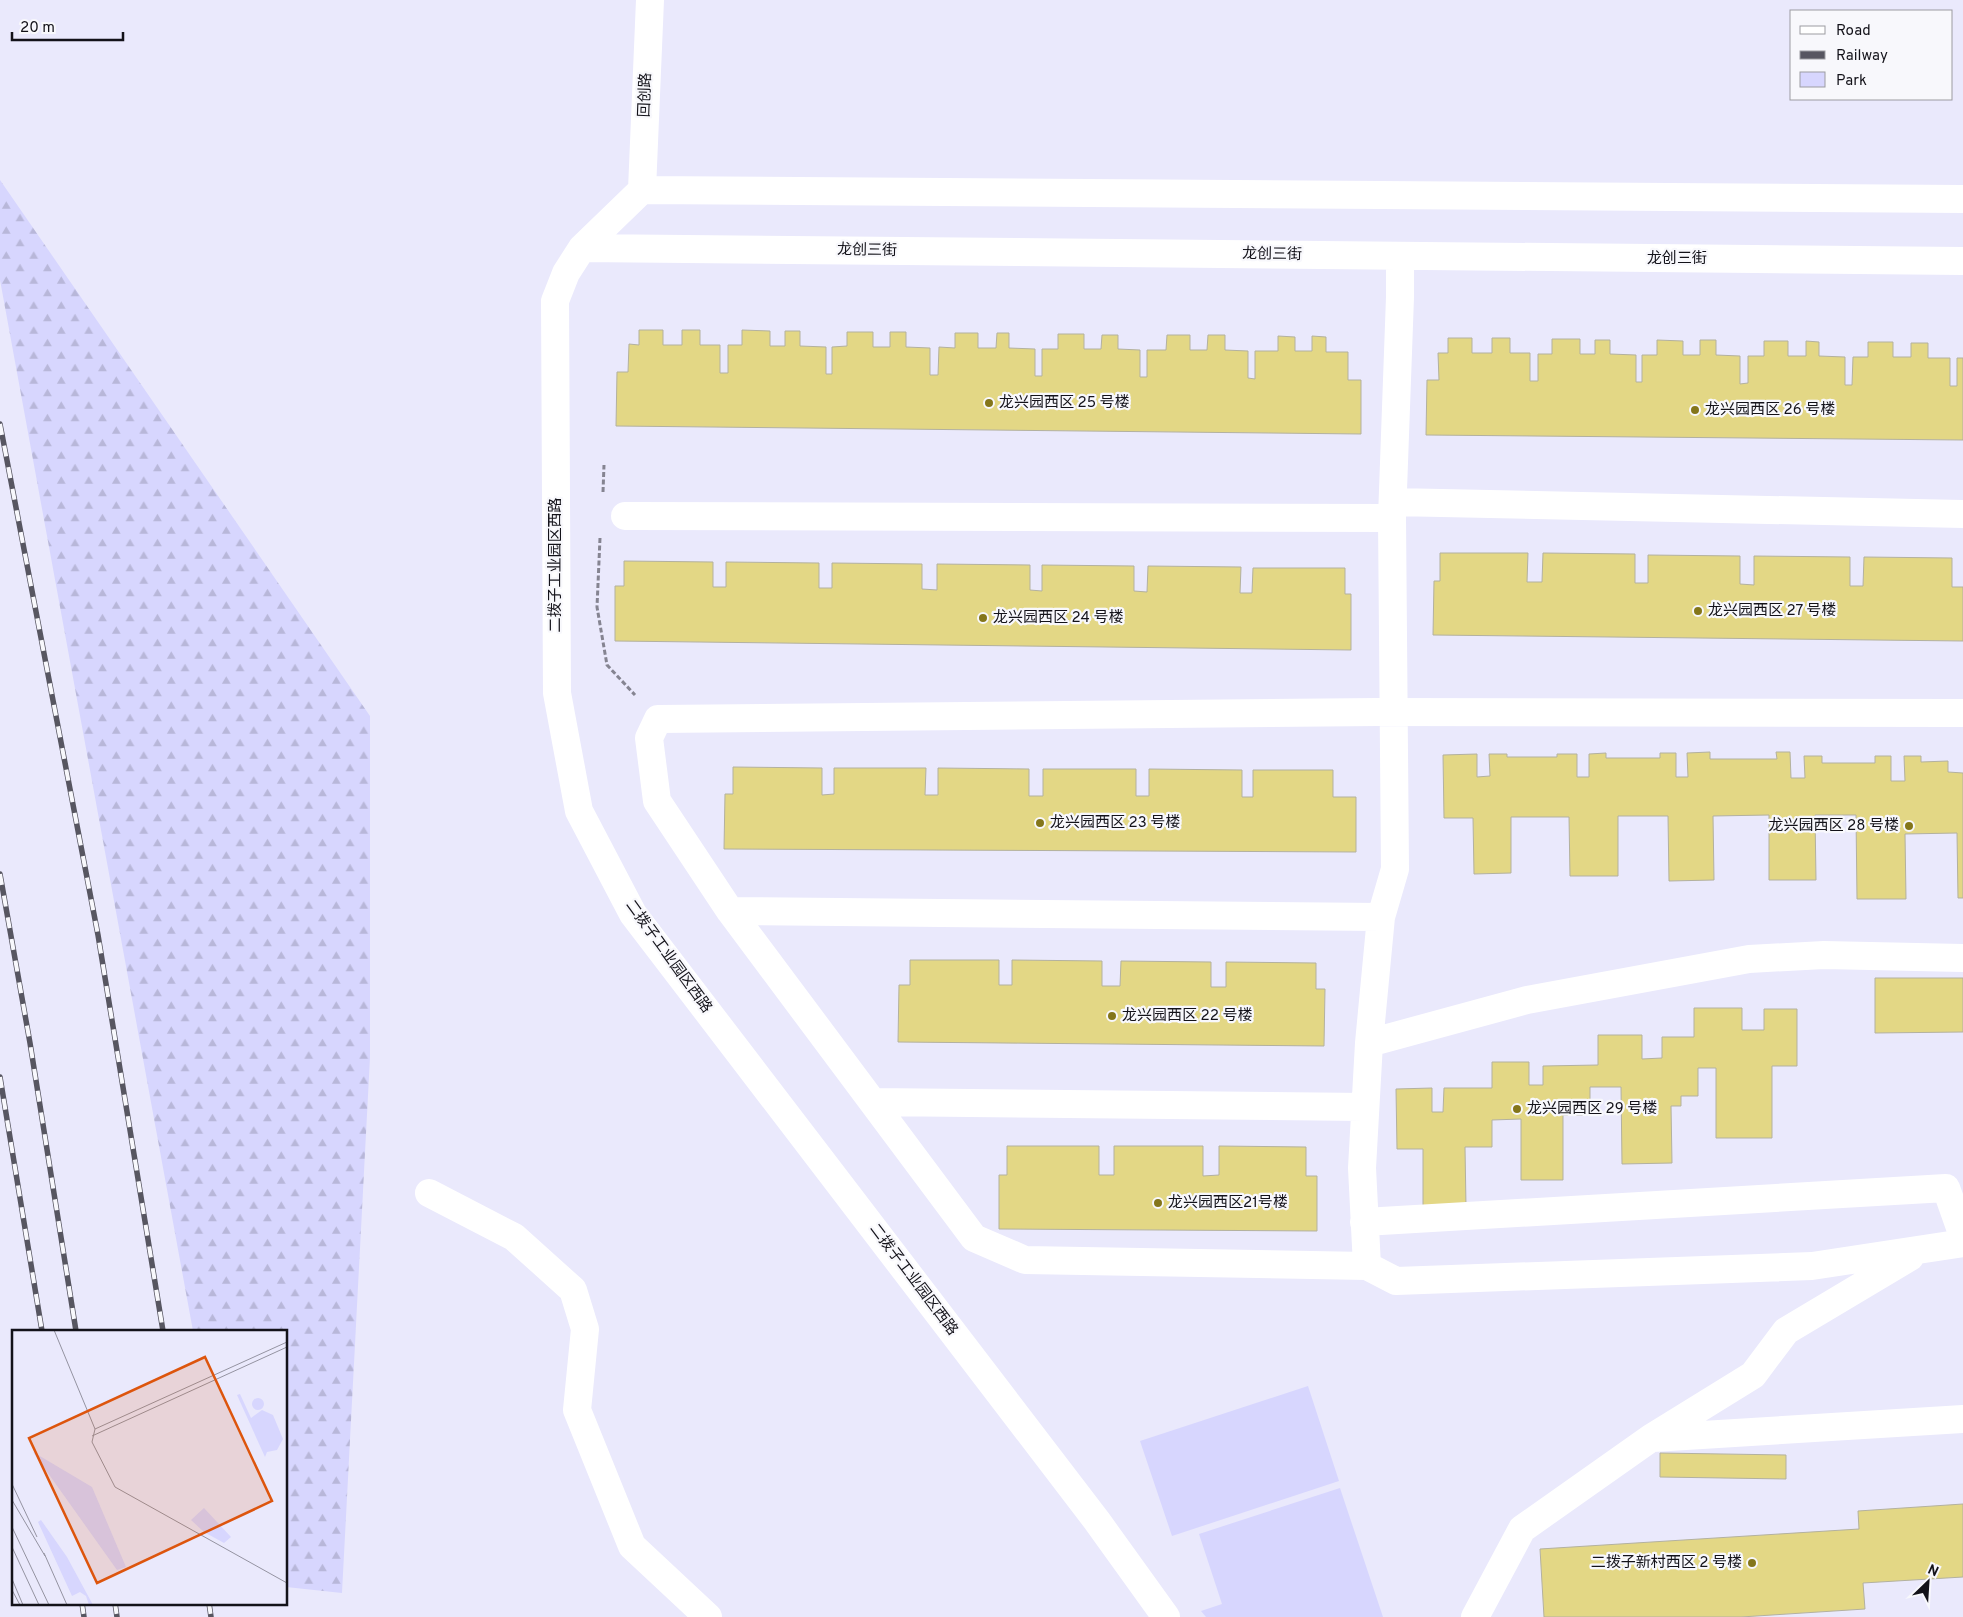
<svg xmlns="http://www.w3.org/2000/svg" width="1963" height="1617" viewBox="0 0 1963 1617" font-family="Overpass,'Noto Sans SC',sans-serif">
	<defs>
		<pattern id="forest-firs" width="22" height="20" patternUnits="userSpaceOnUse" patternTransform="scale(1.25)"><rect width="22" height="20" fill="#d7d6fe"/><path d="M5 1l3.5 6h-7zM16 11l3.5 6h-7z" fill="#b8b7d9"/></pattern>
	</defs>
	<rect width="100%" height="100%" fill="#eae9fc"/>
	<!-- green -->
	<path fill="#d7d6fe" d="M1308,1386L1339,1481L1172,1536L1140,1441Z
		M1340,1488L1383,1617H1206L1201,1611L1222,1604L1199,1534Z"/>
	<!-- forest -->
	<path fill="url(#forest-firs)" d="M0,180L370,716V1057L342,1593L286,1587V1331H193L0,280Z"/>
	<!-- building -->
	<path fill="#e3d785" stroke="#b3b19f" d="M639,330H663V345H682V330H700V345H720V373H728V345H742V330L770,331V346H785V331H800V346L826,347V374H832V347L847,346V332H873V347H890V332H906V347L930,348V375H938L939,347L955,348V333H978V348H996L997,333H1009V348L1035,349V376H1042V349H1058V334H1084V349H1101L1102,335H1118V349L1140,350V377H1147V350H1166L1167,335H1190V350H1207L1208,335H1225V350L1248,351V378L1255,379V351H1278V336L1295,337V351H1312V336L1326,337V352H1348V380H1361V434L616,426L617,372H628L629,344L639,345Z
		M1448,338H1472V353H1492V338H1510V353H1530V381H1538V354H1552V339H1580V354H1595V340H1610V354L1636,355V382H1642V355H1657V340L1683,341V355H1700V340H1716V355L1740,356V384L1748,383V356H1764V341H1788V356H1806V341L1819,342V356L1845,357V385H1852L1853,357H1868V342H1893V357H1911V343H1928V358H1950V386H1957V358H1963V440L1426,435L1427,380H1439L1438,353H1448Z
		M1440,553H1528L1527,582H1542L1543,553L1635,554V583H1648V555L1740,556V584L1754,585V556L1850,557V586H1863L1864,557L1952,558V587H1963V641L1433,635L1434,581H1440Z
		M624,561L713,562V587H726V562L819,563V588H832V563L922,564V589L937,590V564L1030,565V590L1042,591V565L1134,566V591L1147,592L1148,566L1241,567L1240,593H1252L1253,568H1345V594H1351V650L615,641V586H624Z
		M1710,752V759H1777L1776,752H1790L1791,778H1805L1804,756H1822V763H1875V756H1891V781H1905L1904,756H1921V762L1948,761V772L1963,773V898H1958L1957,833L1905,834L1906,899H1857L1856,815H1815L1816,880H1769V815L1713,816L1714,880L1669,881L1668,816H1618V876H1570L1569,817H1511V873L1474,874L1473,818H1444L1443,755L1477,754V777L1490,776L1489,754H1507V757H1557V754H1577V777H1589V754L1606,753V758H1660V753H1676V777H1688L1687,753Z
		M733,767L822,768V795L834,794V768H926L925,795H938V768L1029,769V796H1043V769H1136V796H1149V769L1242,770V797H1253V770H1333V797H1356V852L724,849L725,794H733Z
		M910,960H999V985H1012V960L1102,961V986H1120L1121,961L1211,962V987H1226V962L1316,963V989H1325L1324,1046L898,1042L899,985H910Z
		M1875,978H1963V1032L1875,1033Z
		M1694,1008H1742V1030H1764V1009H1797V1066H1772V1138H1716V1068H1698V1096H1681V1106H1671L1672,1163L1622,1164L1621,1087H1590V1115H1563V1180H1521V1119L1492,1120V1147H1465L1466,1207H1423V1149H1397L1396,1089L1432,1088V1112H1443L1444,1088H1492V1062H1529V1085H1543V1066L1598,1065V1035H1642V1059L1662,1058V1037H1694Z
		M1007,1146H1099V1175H1114V1146H1203V1176L1219,1175V1146L1306,1147V1176H1317V1231L999,1229V1175H1007Z
		M1660,1453L1786,1455V1479L1660,1477Z
		M1963,1504V1577L1863,1583L1865,1609L1741,1617H1544L1540,1549L1859,1529L1858,1511Z"/>
	<g fill="none" stroke-linecap="round" stroke-linejoin="round">
		<!-- path -->
		<path stroke="#858491" stroke-width="3" stroke-dasharray="5 2.5" stroke-linecap="butt" d="M603,492L604,465
			M600,538L597,607L607,665L635,695"/>
		<!-- minor -->
		<path stroke="#fff" stroke-width="28" d="M642,190L582,248L566,273L555,301L557,693L579,811L633,914L1097,1521L1166,1617
			M642,190L1963,199
			M642,190L650,0
			M582,248L1963,261
			M1400,256V297L1392,518L1395,869L1381,917L1369,1043L1362,1168L1367,1266L1396,1281L1812,1266L1963,1243
			M1393,502L1963,514
			M625,516L1392,518
			M730,911L1381,917
			M1369,1043L1527,1000L1749,959L1824,955L1963,958
			M874,1102L1365,1107
			M429,1193L514,1237L573,1290L585,1329L577,1410L632,1546L708,1617
			M1364,1222L1946,1188L1963,1236
			M1367,1266L1025,1260L974,1238L730,911L657,801L649,738L658,719L1377,712L1963,713
			M1653,1438L1963,1419
			M1475,1617L1522,1529L1651,1438L1753,1375L1786,1331L1910,1257"/>
		<defs>
			<path id="rail" d="M0,424L98,935L163,1331
				M0,874L30,1043L76,1331
				M0,1077L42,1331
				M82,1603L84,1617
				M115,1603L117,1617
				M209,1603L211,1617"/>
		</defs>
		<!-- rail casing -->
		<use href="#rail" stroke="#575661" stroke-width="5.5"/>
		<!-- rail -->
		<use href="#rail" stroke="#f8f8fc" stroke-width="4" stroke-dasharray="11" stroke-linecap="butt"/>
	</g>
	<!-- markers -->
	<g fill="#84761a" stroke="#f8f8fc" stroke-width="2">
		<circle cx="989" cy="403" r="5"/>
		<circle cx="1695" cy="410" r="5"/>
		<circle cx="1698" cy="611" r="5"/>
		<circle cx="983" cy="618" r="5"/>
		<circle cx="1040" cy="823" r="5"/>
		<circle cx="1909" cy="826" r="5"/>
		<circle cx="1112" cy="1016" r="5"/>
		<circle cx="1517" cy="1109" r="5"/>
		<circle cx="1158" cy="1203" r="5"/>
		<circle cx="1752" cy="1563" r="5"/>
	</g>
	<g text-anchor="middle" dominant-baseline="central" stroke-width="4.5" stroke-linejoin="round" paint-order="stroke">
		<!-- street labels -->
		<g font-size="15" fill="#131219" stroke="#f8f8fc">
			<text transform="translate(646 95) rotate(-88)">回创路</text>
			<text transform="translate(867 251) rotate(1)">龙创三街</text>
			<text transform="translate(1272 255) rotate(1)">龙创三街</text>
			<text x="1677" y="259">龙创三街</text>
			<text transform="translate(556 565) rotate(-90)">二拨子工业园区西路</text>
			<text transform="translate(668 957) rotate(54)">二拨子工业园区西路</text>
			<text transform="translate(913 1280) rotate(53)">二拨子工业园区西路</text>
		</g>
		<!-- poi labels -->
		<g font-size="15" fill="#131219" stroke="#f8f8fc" text-anchor="start">
			<text x="999" y="403">龙兴园西区 25 号楼</text>
			<text x="1705" y="410">龙兴园西区 26 号楼</text>
			<text x="1708" y="611">龙兴园西区 27 号楼</text>
			<text x="993" y="618">龙兴园西区 24 号楼</text>
			<text x="1050" y="823">龙兴园西区 23 号楼</text>
			<text x="1899" y="826" text-anchor="end">龙兴园西区 28 号楼</text>
			<text x="1122" y="1016">龙兴园西区 22 号楼</text>
			<text x="1527" y="1109">龙兴园西区 29 号楼</text>
			<text x="1168" y="1203">龙兴园西区21号楼</text>
			<text x="1742" y="1563" text-anchor="end">二拨子新村西区 2 号楼</text>
		</g>
	</g>
	<!-- overview -->
	<g transform="translate(12 1330)">
		<rect width="275" height="275" fill="#eae9fc"/>
		<path d="M228,64L239,88L250,80L261,85L271,109L265,120L255,122L253,127L225,65ZM240 74a6 6 0 1 1 12 0a6 6 0 1 1-12 0ZM192,178L219,207L212,213L192,202L179,190Z" fill="#d7d6fe"/>
		<path d="M21,122L80,157L114,237L105,240ZM29,190L55,227L81,275H77L74,266L68,262L60,266L26,192Z" fill="#d7d6fe"/>
		<path fill="none" stroke="#9493a1" stroke-width="1" d="M42,0L83,99M83,99L80,112L103,157L275,253M83,99L275,12M80,106L275,17M0,154L25,207M0,170L33,226M0,197L37,275M0,217L27,275M32,223L55,275M0,249L11,275M0,260L8,275"/>
		<path fill="#dd550d" fill-opacity="0.15" stroke="#dd550d" stroke-width="2.5" d="M193,27L260,171L85,253L17,108Z"/>
		<rect width="275" height="275" fill="none" stroke="#131219" stroke-width="2.5"/>
	</g>
	<!-- legend -->
	<rect x="1790" y="10" width="162" height="90" fill="#f8f8fc" stroke="#9c9ca1"/>
	<rect x="1800" y="26" width="25" height="8" fill="#ffffff" stroke="#9c9ca1"/>
	<text x="1836" y="35" font-size="15" fill="#131219">Road</text>
	<rect x="1800" y="51" width="25" height="8" fill="#575661" stroke="#9c9ca1"/>
	<text x="1836" y="60" font-size="15" fill="#131219">Railway</text>
	<rect x="1800" y="72" width="25" height="15" fill="#d7d6fe" stroke="#9c9ca1"/>
	<text x="1836" y="85" font-size="15" fill="#131219">Park</text>
	<!-- north arrow -->
	<g transform="translate(1928 1582) rotate(25)" stroke="#f8f8fc" stroke-width="4" paint-order="stroke">
	<path d="M0-4L9 19L0 12L-9 19Z" fill="#131219"/>
	<text y="-8" font-size="14" font-weight="bold" text-anchor="middle" fill="#131219">N</text>
	</g>
	<!-- scale -->
	<path d="M12 32v8h111v-8" fill="none" stroke="#131219" stroke-width="2.5"/>
	<text x="20" y="32" font-size="15" fill="#131219" stroke="#f8f8fc" stroke-width="4" paint-order="stroke">20 m</text>
</svg>
